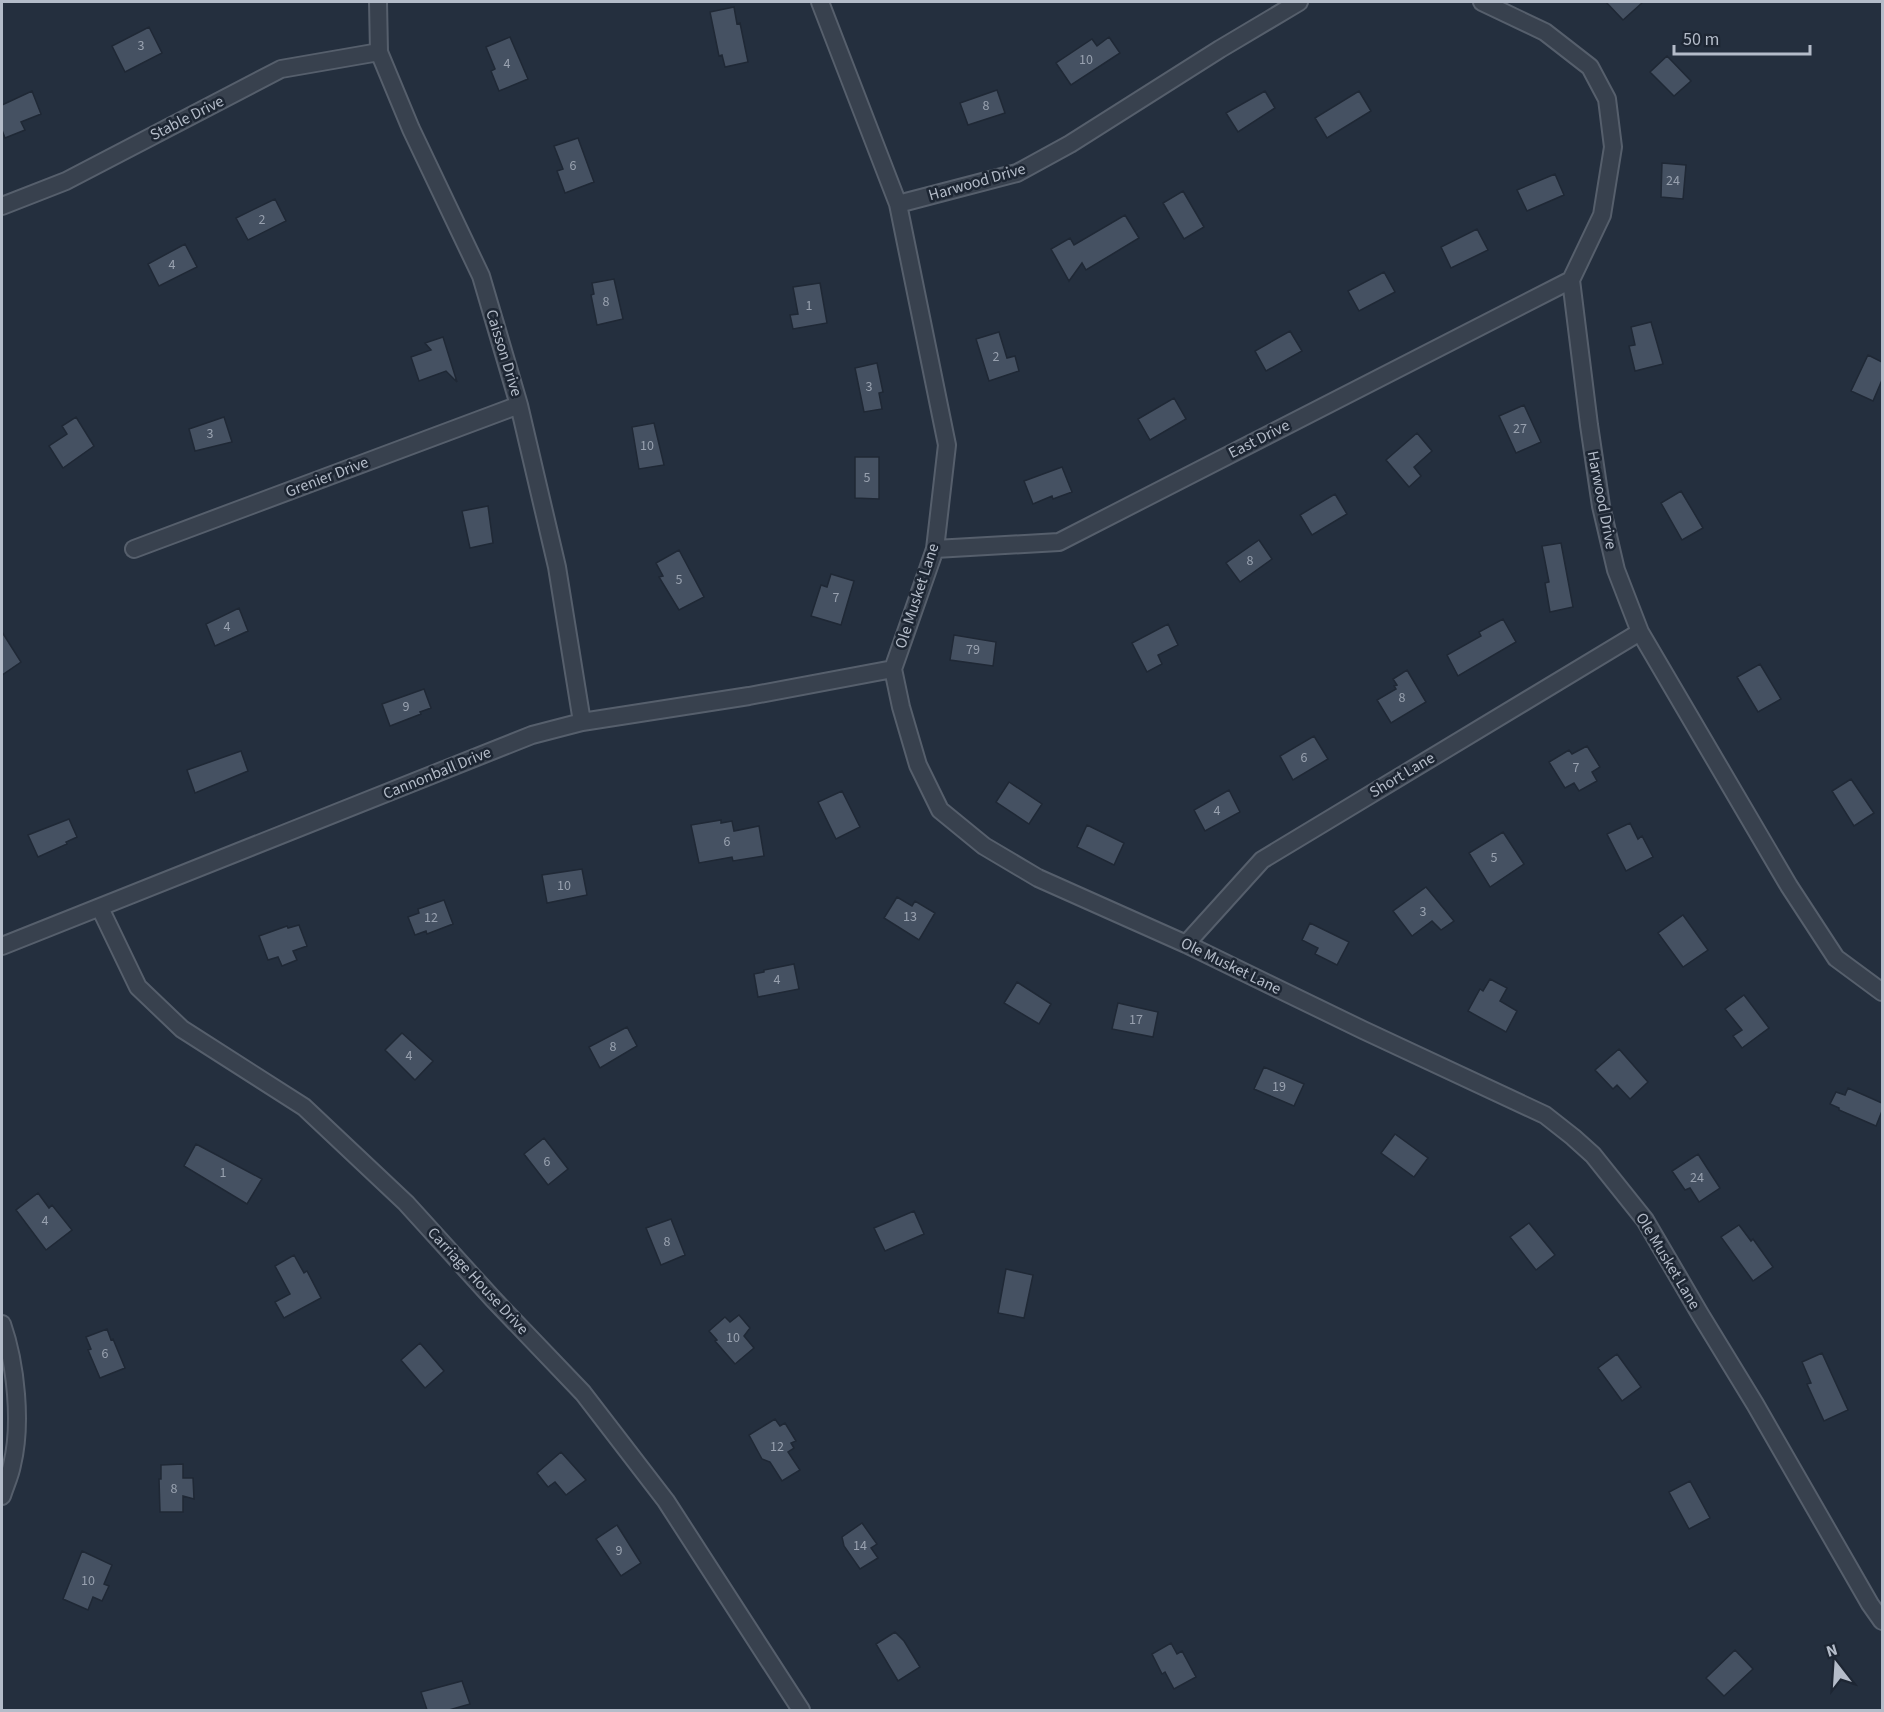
<svg xmlns="http://www.w3.org/2000/svg" width="1884" height="1712" viewBox="0 0 1884 1712" font-family="'Source Sans 3',sans-serif">
	<rect width="100%" height="100%" fill="#242f3e"/>
	<!-- building -->
	<path fill="#455162" stroke="#1f2835" stroke-width="1.5" d="M1606,2H1643L1623,20Z
		M734,7L737,24L740,23L748,62L725,67L722,55L719,56L710,12Z
		M149,27L162,53L125,72L112,46Z
		M510,37L528,79L499,91L491,71L495,69L486,47Z
		M1109,37L1120,53L1071,85L1056,63L1092,39L1097,46Z
		M1667,56L1691,81L1674,96L1650,72Z
		M997,90L1005,113L968,125L960,103Z
		M32,91L41,114L21,122L25,130L5,138L2,130V105Z
		M1265,91L1275,108L1238,132L1226,113Z
		M1359,91L1371,111L1327,138L1315,118Z
		M578,138L594,182L565,193L557,171L563,169L554,146Z
		M1662,163L1686,165L1683,199L1661,197Z
		M1555,174L1564,195L1527,211L1517,190Z
		M1183,191L1204,227L1184,239L1163,203Z
		M275,199L286,221L248,240L236,218Z
		M1125,215L1139,238L1086,270L1082,263L1069,281L1051,249L1070,238L1074,245Z
		M1477,229L1488,250L1451,268L1441,247Z
		M185,244L197,267L159,286L148,264Z
		M1384,272L1395,292L1359,311L1348,291Z
		M614,279L623,319L597,325L591,295L594,294L592,283Z
		M820,283L827,323L793,329L790,315L798,314L793,287Z
		M1651,322L1663,364L1635,371L1629,346L1635,345L1631,327Z
		M1290,331L1302,351L1266,371L1255,351Z
		M999,332L1007,358L1015,356L1019,371L989,381L976,339Z
		M443,337L457,382L446,371L419,381L411,357L431,350L425,343Z
		M1868,355L1882,362V380L1873,401L1851,391Z
		M877,363L883,392L879,393L882,409L864,412L855,368Z
		M1174,398L1186,419L1150,440L1138,419Z
		M1524,405L1541,442L1516,453L1499,416Z
		M76,417L94,446L63,468L49,446L67,434L62,426Z
		M224,417L232,442L195,451L189,429Z
		M654,423L664,465L639,469L632,427Z
		M1417,433L1432,451L1414,467L1421,476L1409,487L1386,460Z
		M855,457H879V499L855,498Z
		M1062,467L1072,492L1053,499L1052,496L1033,504L1024,481Z
		M1681,491L1703,528L1682,540L1661,503Z
		M1335,494L1347,514L1312,535L1300,515Z
		M488,506L493,543L470,548L462,511Z
		M1259,540L1272,559L1240,582L1226,563Z
		M1561,543L1573,607L1550,612L1545,583L1549,582L1542,546Z
		M679,550L704,597L679,610L659,577L663,576L656,563Z
		M831,574L854,581L841,625L811,616L821,585L827,587Z
		M239,608L248,631L215,646L206,624Z
		M1503,619L1516,642L1458,676L1447,655L1481,636L1479,632Z
		M1168,624L1178,645L1158,655L1162,664L1147,672L1132,643Z
		M2,632L21,662L2,675Z
		M954,635L996,642L993,666L950,660Z
		M1760,664L1781,699L1758,712L1737,677Z
		M1407,670L1426,702L1391,723L1377,700L1396,689L1394,686L1397,685L1393,679Z
		M424,689L431,708L420,712L421,714L390,726L382,704Z
		M1314,736L1328,759L1293,780L1280,756Z
		M1587,746L1600,767L1592,772L1597,781L1579,791L1574,783L1565,788L1549,762L1569,750L1572,754Z
		M241,751L248,771L195,793L187,770Z
		M1851,779L1874,813L1854,826L1832,791Z
		M1009,782L1042,804L1029,824L996,802Z
		M1229,790L1240,812L1205,831L1194,810Z
		M842,791L860,827L836,839L818,802Z
		M69,819L77,837L66,842L67,844L38,857L28,835Z
		M721,820V823L732,821L734,831L759,826L764,856L733,861L732,857L699,863L691,825Z
		M1630,823L1638,839L1642,836L1653,857L1626,871L1607,834Z
		M1087,825L1124,843L1114,865L1077,847Z
		M1503,832L1524,864L1490,887L1469,853Z
		M582,869L587,895L547,903L542,875Z
		M1426,887L1454,921L1441,930L1432,921L1412,936L1393,911Z
		M897,897L912,906L915,901L935,913L919,940L884,918Z
		M444,900L453,924L427,934L426,931L415,935L408,917L419,913L418,909Z
		M1683,915L1708,950L1683,967L1658,933Z
		M1310,923L1349,942L1337,965L1315,954L1318,948L1302,940Z
		M299,925L307,946L293,951L297,960L282,966L278,957L268,960L259,936L287,926L288,928Z
		M794,964L799,989L758,997L754,974L764,972V970Z
		M1490,979L1507,988L1500,1001L1517,1011L1506,1032L1468,1011L1480,989L1483,991Z
		M1017,982L1051,1004L1039,1024L1004,1003Z
		M1744,995L1769,1028L1742,1048L1733,1036L1742,1030L1725,1009Z
		M1118,1003L1158,1012L1153,1037L1112,1029Z
		M627,1027L637,1046L600,1068L589,1047Z
		M402,1033L433,1061L415,1080L385,1050Z
		M1619,1049L1648,1082L1630,1099L1617,1085L1613,1089L1595,1070Z
		M1264,1067L1304,1084L1294,1106L1254,1089Z
		M1848,1088L1882,1103V1111L1876,1126L1839,1110V1108L1830,1104L1836,1092L1845,1095Z
		M1395,1134L1428,1158L1414,1177L1381,1153Z
		M544,1138L568,1169L548,1185L524,1154Z
		M196,1144L262,1179L247,1204L184,1166Z
		M1698,1154L1720,1188L1699,1202L1690,1188L1685,1190L1672,1171Z
		M38,1193L49,1208L52,1205L72,1230L46,1250L16,1210Z
		M914,1211L924,1234L885,1251L874,1228Z
		M671,1219L685,1255L661,1265L646,1228Z
		M1529,1223L1555,1255L1536,1270L1510,1237Z
		M1739,1225L1751,1241L1753,1239L1773,1267L1753,1281L1721,1237Z
		M294,1255L304,1273L307,1271L321,1298L284,1318L275,1302L290,1294L275,1266Z
		M1006,1269L1033,1275L1024,1318L998,1313Z
		M739,1315L750,1328L744,1336L754,1348L735,1364L715,1341L717,1340L709,1331L725,1317L730,1322Z
		M107,1329L111,1340L113,1339L125,1368L100,1378L88,1350L91,1349L86,1337Z
		M420,1343L444,1371L425,1388L401,1360Z
		M1822,1353L1848,1410L1824,1421L1807,1384L1811,1383L1802,1362Z
		M1617,1354L1641,1387L1622,1401L1598,1368Z
		M775,1419L780,1426L785,1423L796,1441L791,1443L794,1448L788,1452L800,1470L782,1481L770,1462L762,1459L749,1435Z
		M561,1452L586,1480L566,1495L555,1482L548,1487L537,1473Z
		M183,1464V1478H193L194,1499L183,1496V1512H160L159,1479H161V1465Z
		M1690,1481L1710,1518L1689,1529L1669,1492Z
		M862,1523L877,1544L871,1548L878,1558L860,1569L844,1546L842,1537Z
		M617,1525L641,1563L621,1576L596,1539Z
		M82,1551L112,1565L104,1584L109,1586L102,1601L93,1597L88,1610L63,1599Z
		M895,1632L904,1641L920,1667L898,1681L876,1644Z
		M1171,1643L1177,1654L1182,1651L1196,1677L1174,1689L1165,1672L1162,1674L1152,1654Z
		M1735,1650L1753,1669L1724,1696L1706,1678Z
		M462,1681L470,1704L449,1710H427L421,1692Z"/>
	<g fill="none" stroke-linecap="round" stroke-linejoin="round">
		<defs>
			<path id="street" d="M378,2L379,52L411,129L481,276L519,405L557,567L582,722
				M820,2L898,204L1017,173L1070,144L1220,49L1299,2
				M1482,2L1545,32L1590,67L1607,99L1613,147L1602,215L1571,280L1589,425L1601,506L1616,570L1640,632L1789,886L1836,958L1882,992
				M898,204L947,445L935,549L893,669L901,707L918,765L940,810L984,846L1038,878L1186,944L1363,1030L1545,1115L1573,1137L1593,1155L1645,1220L1700,1314L1755,1404L1870,1604L1882,1621
				M2,206L66,181L281,69L379,52
				M134,549L519,405
				M935,549L1059,542L1571,280
				M100,908L138,987L182,1029L304,1107L406,1203L494,1300L583,1393L666,1501L801,1710
				M1186,944L1262,860L1640,632
				M2,946L532,735L582,722L749,696L893,669
				M2,1324C16,1364 22,1424 12,1465C10,1476 5,1486 2,1496"/>
		</defs>
		<!-- street casing -->
		<use href="#street" stroke="#565f6c" stroke-width="20"/>
		<!-- street -->
		<use href="#street" stroke="#38414e" stroke-width="16"/>
	</g>
	<g text-anchor="middle" dominant-baseline="central" stroke-width="5" stroke-linejoin="round" paint-order="stroke">
		<!-- number labels -->
		<g font-size="14" fill="#98a1af">
			<text x="141" y="46">3</text>
			<text x="1086" y="60">10</text>
			<text x="507" y="64">4</text>
			<text x="986" y="106">8</text>
			<text x="573" y="166">6</text>
			<text x="1673" y="181">24</text>
			<text x="262" y="220">2</text>
			<text x="172" y="265">4</text>
			<text x="606" y="302">8</text>
			<text x="809" y="306">1</text>
			<text x="996" y="357">2</text>
			<text x="869" y="387">3</text>
			<text x="1520" y="429">27</text>
			<text x="210" y="434">3</text>
			<text x="647" y="446">10</text>
			<text x="867" y="478">5</text>
			<text x="1250" y="561">8</text>
			<text x="679" y="580">5</text>
			<text x="836" y="598">7</text>
			<text x="227" y="627">4</text>
			<text x="973" y="650">79</text>
			<text x="1402" y="698">8</text>
			<text x="406" y="707">9</text>
			<text x="1304" y="758">6</text>
			<text x="1576" y="768">7</text>
			<text x="1217" y="811">4</text>
			<text x="727" y="842">6</text>
			<text x="1494" y="858">5</text>
			<text x="564" y="886">10</text>
			<text x="1423" y="912">3</text>
			<text x="910" y="917">13</text>
			<text x="431" y="918">12</text>
			<text x="777" y="980">4</text>
			<text x="1136" y="1020">17</text>
			<text x="613" y="1047">8</text>
			<text x="409" y="1056">4</text>
			<text x="1279" y="1087">19</text>
			<text x="547" y="1162">6</text>
			<text x="223" y="1173">1</text>
			<text x="1697" y="1178">24</text>
			<text x="45" y="1221">4</text>
			<text x="667" y="1242">8</text>
			<text x="733" y="1338">10</text>
			<text x="105" y="1354">6</text>
			<text x="777" y="1447">12</text>
			<text x="174" y="1489">8</text>
			<text x="860" y="1546">14</text>
			<text x="619" y="1551">9</text>
			<text x="88" y="1581">10</text>
		</g>
		<!-- street labels -->
		<g font-size="16" fill="#b4bcc9" stroke="#1d2633">
			<text transform="translate(187 118) rotate(-27)">Stable Drive</text>
			<text transform="translate(977 182) rotate(-16)">Harwood Drive</text>
			<text transform="translate(504 353) rotate(73)">Caisson Drive</text>
			<text transform="translate(1259 439) rotate(-27)">East Drive</text>
			<text transform="translate(327 477) rotate(-21)">Grenier Drive</text>
			<text transform="translate(1602 500) rotate(79)">Harwood Drive</text>
			<text transform="translate(917 596) rotate(-72)">Ole Musket Lane</text>
			<text transform="translate(437 773) rotate(-22)">Cannonball Drive</text>
			<text transform="translate(1402 775) rotate(-31)">Short Lane</text>
			<text transform="translate(1231 966) rotate(26)">Ole Musket Lane</text>
			<text transform="translate(1668 1261) rotate(59)">Ole Musket Lane</text>
			<text transform="translate(478 1281) rotate(47)">Carriage House Drive</text>
		</g>
	</g>
	<!-- border -->
	<rect width="1884" height="1712" fill="none" stroke="#b4bcc9" stroke-width="6"/>
	<!-- north arrow -->
	<g transform="translate(1836 1664) rotate(343)" stroke="#1d2633" stroke-width="4.5" paint-order="stroke">
	<path d="M0-4.5L10 22L0 15L-10 22Z" fill="#b4bcc9"/>
	<text y="-9" font-size="16" font-weight="bold" text-anchor="middle" fill="#b4bcc9">N</text>
	</g>
	<!-- scale -->
	<path d="M1674 45v9h136v-9" fill="none" stroke="#b4bcc9" stroke-width="3"/>
	<text x="1683" y="45" font-size="18" fill="#b4bcc9" stroke="#1d2633" stroke-width="4.5" paint-order="stroke">50 m</text>
</svg>
